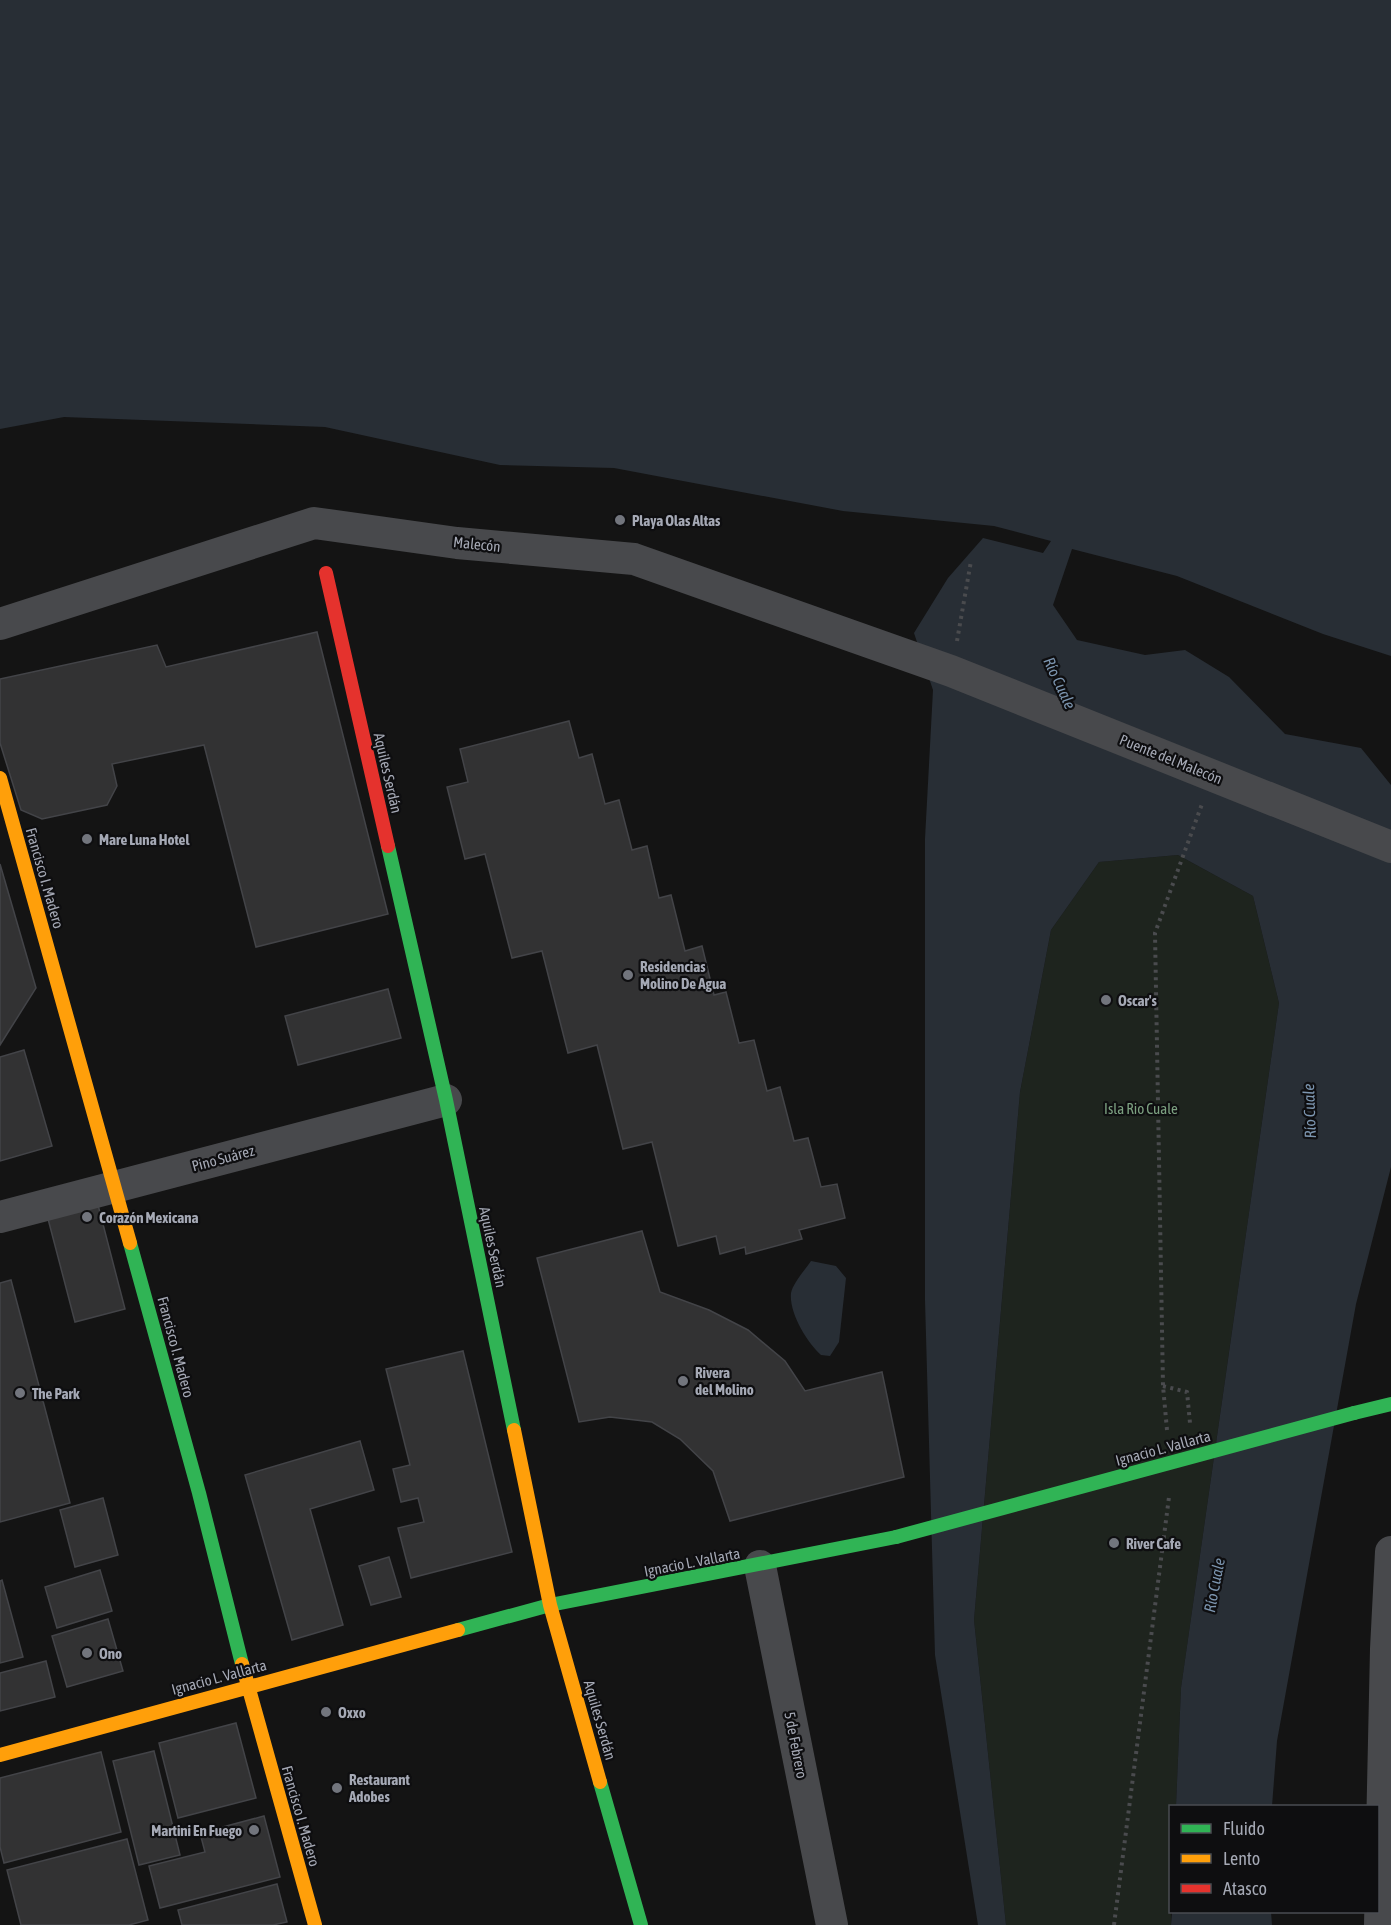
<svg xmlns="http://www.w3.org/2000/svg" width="1391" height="1925" viewBox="0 0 1391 1925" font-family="'Asap Condensed',sans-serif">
	<rect width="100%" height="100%" fill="#141414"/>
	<!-- green -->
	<path fill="#1e241e" d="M1178,855L1253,896L1279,1003L1181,1688L1176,1806H1170L1171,1925H1006L974,1620L1020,1092L1051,930L1099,862Z"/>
	<!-- water -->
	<path fill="#282e35" d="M0,0H1391V656L1323,634L1177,576L1072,549L1053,605L1077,640L1145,655L1185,650L1229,677L1285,734L1361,748L1391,785V1167L1356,1304L1277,1741L1272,1806H1176L1181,1688L1279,1003L1253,896L1178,855L1099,862L1051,930L1020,1092L974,1620L1006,1925H978L935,1655L925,1300V839L933,690L914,633L948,578L983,538L1043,553L1051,541L994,526L843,511L614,468L500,465L325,427L64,417L0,429Z
		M811,1261L836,1266L846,1278L839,1342L830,1356L821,1355C807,1342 789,1313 791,1293C793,1283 805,1270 811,1261Z
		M1172,1912H1271L1272,1925H1171Z"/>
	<!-- building -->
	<path fill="#323233" stroke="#434448" stroke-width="1.5" d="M317,632L388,914L256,947L204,745L112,764L117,786L107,805L42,819L21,810L0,743V679L157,645L166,667Z
		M569,721L579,758L592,754L605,804L619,800L632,850L647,846L659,898L671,895L685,951L702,946L714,995L726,992L739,1043L754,1040L767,1091L780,1087L794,1141L808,1138L821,1187L837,1184L845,1218L799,1230L802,1239L746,1254L745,1247L720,1254L716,1236L678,1246L652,1142L623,1149L597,1045L568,1053L542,951L512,958L485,854L465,859L447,787L468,782L460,749Z
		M0,864L36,988L0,1045Z
		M388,989L401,1038L298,1065L285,1016Z
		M24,1050L52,1146L0,1161V1057Z
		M97,1201L125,1309L75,1322L47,1215Z
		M642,1231L660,1292L709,1310L748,1330L785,1361L805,1391L882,1372L904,1477L730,1521L713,1471L680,1439L652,1422L610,1417L579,1422L537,1258Z
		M11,1280L70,1503L0,1522V1283Z
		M463,1351L512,1552L411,1578L398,1528L424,1522L418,1498L401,1502L393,1469L410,1465L386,1369Z
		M360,1441L374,1490L310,1509L343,1625L292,1640L245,1475Z
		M103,1498L118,1555L75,1567L60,1510Z
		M389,1557L401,1597L371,1605L359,1566Z
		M100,1570L112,1611L57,1628L45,1587Z
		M2,1580L23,1657L0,1663V1581Z
		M108,1619L123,1671L67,1687L52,1636Z
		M46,1661L55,1697L0,1711V1673Z
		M236,1723L256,1798L178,1818L159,1743Z
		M154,1751L180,1855L139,1865L113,1761Z
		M101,1752L121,1832L4,1863L0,1847V1778Z
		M264,1816L280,1877L160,1908L149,1866L205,1852L200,1833Z
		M127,1839L148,1920L129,1925H21L7,1870Z
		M277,1884L287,1922L273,1925H182L178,1910Z"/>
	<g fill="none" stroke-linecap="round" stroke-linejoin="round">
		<!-- path -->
		<path stroke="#4a4b4e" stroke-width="4" stroke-dasharray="3 4.5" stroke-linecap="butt" d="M957,641L971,561
			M1163,1386L1187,1392L1190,1423
			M1167,1430L1163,1386L1155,933L1202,804
			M1114,1925L1169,1497"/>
		<!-- street -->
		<path stroke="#48494c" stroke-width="32" d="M0,624L314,523L457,543L634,559L951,671L1391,847
			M0,1217L446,1100
			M760,1566L832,1925
			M1380,1925L1386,1649L1391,1552"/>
		<!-- fast -->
		<path stroke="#30b455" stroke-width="14" d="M388,846L446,1100L514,1430
			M130,1243L199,1493L242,1664
			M1354,1413L1391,1404
			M458,1630L550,1605L896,1537
			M600,1782L641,1925"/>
		<!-- slow -->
		<path stroke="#ff9f0a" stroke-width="14" d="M0,778L130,1243
			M514,1430L550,1605L600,1782
			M242,1664L315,1925
			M0,1755L458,1630"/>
		<!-- jam -->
		<path stroke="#e5322d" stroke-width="14" d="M326,573L388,846"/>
		<!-- fast-bridge -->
		<path stroke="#30b455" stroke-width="14" d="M896,1537L1354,1413"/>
	</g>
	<!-- markers -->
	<g fill="#72757d" stroke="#0e0e10" stroke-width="2">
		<circle cx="620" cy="520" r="6"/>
		<circle cx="87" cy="839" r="6"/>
		<circle cx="628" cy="975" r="6"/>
		<circle cx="1106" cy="1000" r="6"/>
		<circle cx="87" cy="1217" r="6"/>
		<circle cx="683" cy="1381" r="6"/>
		<circle cx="20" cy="1393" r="6"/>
		<circle cx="1114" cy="1543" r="6"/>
		<circle cx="87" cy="1653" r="6"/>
		<circle cx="326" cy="1712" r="6"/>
		<circle cx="337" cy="1788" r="6"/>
		<circle cx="254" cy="1830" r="6"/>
	</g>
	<g text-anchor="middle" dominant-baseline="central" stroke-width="4.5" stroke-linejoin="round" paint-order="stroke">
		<!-- poi labels -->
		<g font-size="15" font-weight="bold" fill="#a5a9b5" stroke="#0e0e10" text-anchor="start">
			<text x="632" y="520">Playa Olas Altas</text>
			<text x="99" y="839">Mare Luna Hotel</text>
			<text x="640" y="966">Residencias<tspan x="640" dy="17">Molino De Agua</tspan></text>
			<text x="1118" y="1000">Oscar's</text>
			<text x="99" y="1217">Corazón Mexicana</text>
			<text x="695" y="1372">Rivera<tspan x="695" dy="17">del Molino</tspan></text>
			<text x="32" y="1393">The Park</text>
			<text x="1126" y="1543">River Cafe</text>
			<text x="99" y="1653">Ono</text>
			<text x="338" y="1712">Oxxo</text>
			<text x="349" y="1779">Restaurant<tspan x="349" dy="17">Adobes</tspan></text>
			<text x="242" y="1830" text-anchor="end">Martini En Fuego</text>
		</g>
		<!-- street labels -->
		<g font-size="15" fill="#a5a9b5" stroke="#0e0e10">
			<text transform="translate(477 544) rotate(6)">Malecón</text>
			<text transform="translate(1171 759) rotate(22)">Puente del Malecón</text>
			<text transform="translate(388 773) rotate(77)">Aquiles Serdán</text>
			<text transform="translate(45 878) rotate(74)">Francisco I. Madero</text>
			<text transform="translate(223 1158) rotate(-15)">Pino Suárez</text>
			<text transform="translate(493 1247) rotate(78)">Aquiles Serdán</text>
			<text transform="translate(176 1347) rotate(75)">Francisco I. Madero</text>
			<text transform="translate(1163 1448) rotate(-15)">Ignacio L. Vallarta</text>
			<text transform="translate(692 1562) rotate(-11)">Ignacio L. Vallarta</text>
			<text transform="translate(219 1677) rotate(-15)">Ignacio L. Vallarta</text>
			<text transform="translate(600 1720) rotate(74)">Aquiles Serdán</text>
			<text transform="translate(796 1745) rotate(79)">5 de Febrero</text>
			<text transform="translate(301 1816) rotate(74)">Francisco I. Madero</text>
		</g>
		<!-- park labels -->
		<g font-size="15" fill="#7ca080" stroke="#0e0e10">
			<text x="1141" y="1108">Isla Rio Cuale</text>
		</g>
		<!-- water labels -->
		<g font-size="16" font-style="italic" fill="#7c95af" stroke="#0e0e10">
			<text transform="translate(1060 683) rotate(65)">Río Cuale</text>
			<text transform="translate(1309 1111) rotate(-92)">Río Cuale</text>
			<text transform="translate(1214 1585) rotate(-79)">Río Cuale</text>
		</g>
	</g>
	<!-- legend -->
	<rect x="1169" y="1805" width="210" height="108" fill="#0e0e10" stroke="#4a4c52" stroke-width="1.5"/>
	<rect x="1181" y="1824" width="30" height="9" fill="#30b455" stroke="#4a4c52" stroke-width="1.5"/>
	<text x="1223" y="1835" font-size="18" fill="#a5a9b5">Fluido</text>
	<rect x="1181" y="1854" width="30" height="9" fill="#ff9f0a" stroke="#4a4c52" stroke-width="1.5"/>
	<text x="1223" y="1865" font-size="18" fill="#a5a9b5">Lento</text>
	<rect x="1181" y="1884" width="30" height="9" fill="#e5322d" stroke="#4a4c52" stroke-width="1.5"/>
	<text x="1223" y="1895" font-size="18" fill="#a5a9b5">Atasco</text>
</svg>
